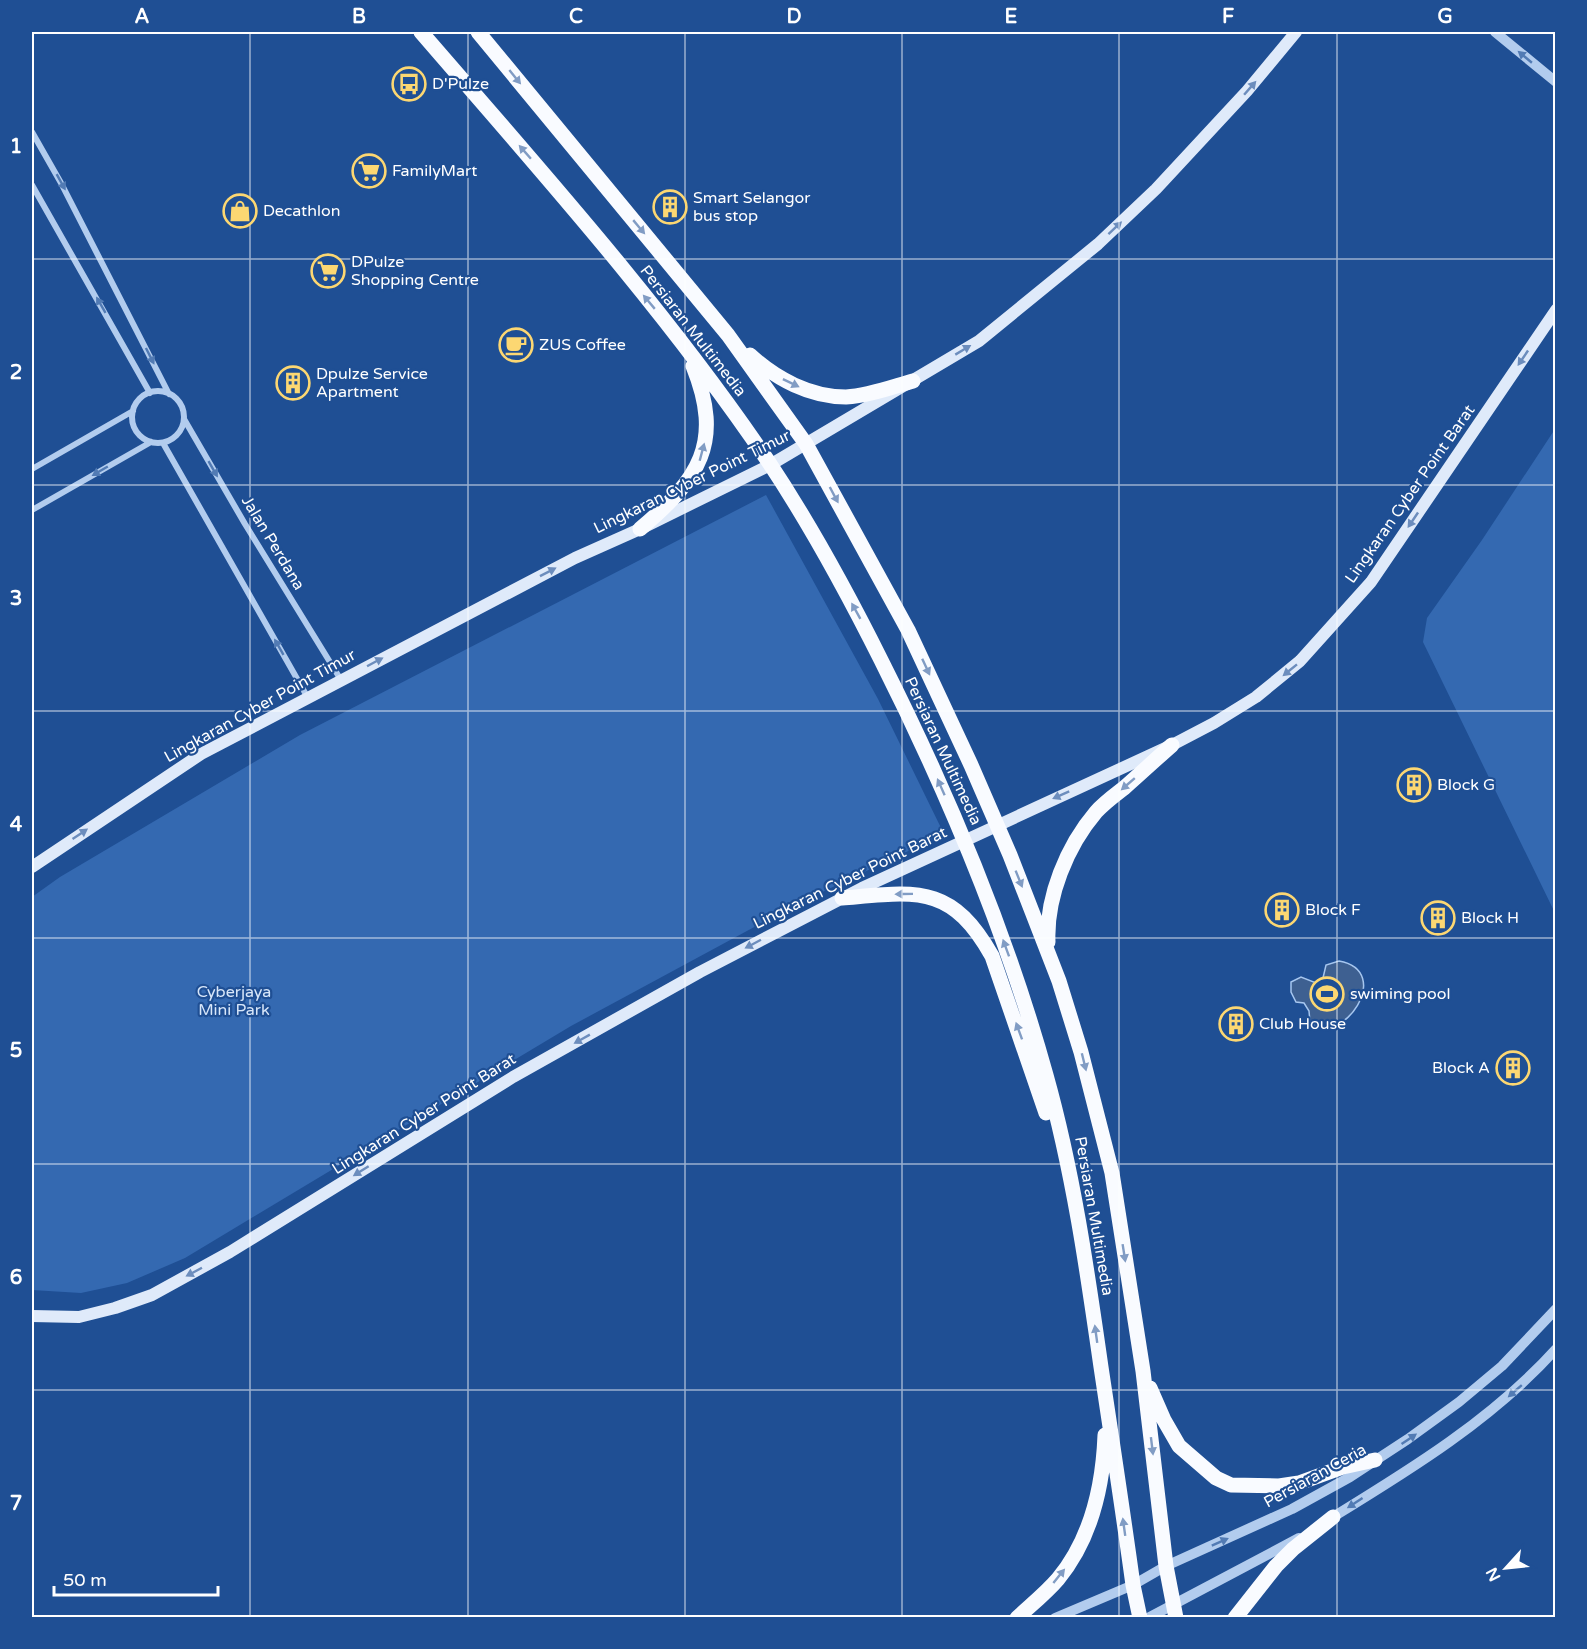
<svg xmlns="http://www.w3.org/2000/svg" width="1587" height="1649" viewBox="0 0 1587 1649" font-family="'Varela Round',sans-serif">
	<rect width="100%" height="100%" fill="#1f4f94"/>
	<!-- green -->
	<path fill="#3469b1" d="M1555,429V913L1423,642L1427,618L1482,540Z
		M766,495L878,699L944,834L795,905L571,1026L185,1258L127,1283L81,1293L32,1290V897L60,877L300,735Z"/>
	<!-- water -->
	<path fill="#3e6091" stroke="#a6c6ef" stroke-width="1.5" d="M1339,961C1395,971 1342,1049 1310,1022L1309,1011L1304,1003L1296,1002L1291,992V982L1301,977L1316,983L1323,978L1326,965Z"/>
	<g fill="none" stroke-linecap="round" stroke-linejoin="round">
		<!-- minor -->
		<path stroke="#b2ccee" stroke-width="6" d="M32,132L61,183L169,394
			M32,185L150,393
			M132 417a26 26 0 1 1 52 0a26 26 0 1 1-52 0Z
			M184,419L245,524L341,680
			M163,443L308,698
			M32,469L133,411
			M32,510L151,442"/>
		<!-- tertiary -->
		<path stroke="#b2ccee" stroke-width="10" d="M1495,32L1556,82
			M1328,1520C1408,1471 1492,1420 1556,1349
			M1055,1618L1133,1585L1166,1566L1292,1509L1350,1477L1408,1439L1459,1402L1502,1366L1556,1309
			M1148,1618L1299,1538"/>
		<!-- secondary -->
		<path stroke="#dfeafa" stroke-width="12" d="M32,867L201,754L575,558L640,529L770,465L979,341L1098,244L1156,189L1247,91L1296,32
			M32,1316L79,1317L115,1308L152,1295L230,1252L513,1077L700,972L862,888L1172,745L1214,723L1256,697L1300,661L1371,582L1556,310"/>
		<!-- primary -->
		<path stroke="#f9fbff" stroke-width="15" d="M421,32C541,171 665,309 768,461C810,524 847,592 881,660C948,793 1006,931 1046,1075C1073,1171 1087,1269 1101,1367C1112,1440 1123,1512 1133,1585L1140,1618
			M478,32L728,335L806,444L908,630L971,765L1010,855L1059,981L1081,1052L1112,1173L1143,1371L1166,1566L1176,1618
			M750,355C776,379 810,397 846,397C868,396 892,387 913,381
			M640,529C699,479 724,443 693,366
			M842,898C916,892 951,883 992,956L1046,1113
			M1048,942C1046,897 1067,846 1096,812C1104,803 1115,795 1124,788C1140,774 1156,759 1172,745
			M1150,1388L1164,1420L1179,1446L1216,1478L1231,1485L1279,1486L1299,1483L1343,1467L1375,1460
			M1017,1618C1031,1605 1046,1593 1058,1579C1091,1539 1103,1486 1105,1435
			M1235,1618L1276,1566L1293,1549L1333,1517"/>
	</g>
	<!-- one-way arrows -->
	<defs><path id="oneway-solid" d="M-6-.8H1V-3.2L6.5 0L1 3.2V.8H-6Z" transform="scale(1.5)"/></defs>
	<g fill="#527bb4">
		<use href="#oneway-solid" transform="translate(1525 57) rotate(-140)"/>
		<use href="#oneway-solid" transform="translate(61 182) rotate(61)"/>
		<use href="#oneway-solid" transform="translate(101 305) rotate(-120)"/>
		<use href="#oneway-solid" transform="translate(150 356) rotate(63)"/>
		<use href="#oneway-solid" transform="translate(213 469) rotate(60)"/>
		<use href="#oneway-solid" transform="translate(100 471) rotate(150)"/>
		<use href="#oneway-solid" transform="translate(279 647) rotate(-120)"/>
		<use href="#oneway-solid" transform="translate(1515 1391) rotate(139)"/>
		<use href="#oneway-solid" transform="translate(1409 1439) rotate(-34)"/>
		<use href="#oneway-solid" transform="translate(1355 1503) rotate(147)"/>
		<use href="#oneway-solid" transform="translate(1220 1542) rotate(-24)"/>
	</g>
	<g fill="#819cc4">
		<use href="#oneway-solid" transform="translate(515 77) rotate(51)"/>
		<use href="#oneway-solid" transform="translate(525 152) rotate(-131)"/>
		<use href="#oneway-solid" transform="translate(639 227) rotate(50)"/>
		<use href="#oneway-solid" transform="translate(649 302) rotate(-130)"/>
		<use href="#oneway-solid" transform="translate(791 383) rotate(26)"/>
		<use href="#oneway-solid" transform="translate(702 452) rotate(-75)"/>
		<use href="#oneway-solid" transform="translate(834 495) rotate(62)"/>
		<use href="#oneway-solid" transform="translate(856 611) rotate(-119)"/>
		<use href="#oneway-solid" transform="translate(926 667) rotate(65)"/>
		<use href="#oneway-solid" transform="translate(1128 784) rotate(139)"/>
		<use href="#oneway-solid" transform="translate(941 787) rotate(-114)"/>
		<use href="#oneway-solid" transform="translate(1019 879) rotate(68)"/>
		<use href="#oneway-solid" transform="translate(904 894) rotate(179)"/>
		<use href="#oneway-solid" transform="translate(1006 948) rotate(-110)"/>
		<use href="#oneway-solid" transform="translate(1019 1031) rotate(-110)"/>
		<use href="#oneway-solid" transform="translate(1084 1062) rotate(76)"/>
		<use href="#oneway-solid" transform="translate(1124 1253) rotate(81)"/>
		<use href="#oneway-solid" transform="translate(1096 1334) rotate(-98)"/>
		<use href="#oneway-solid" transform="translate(1152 1446) rotate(83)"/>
		<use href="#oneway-solid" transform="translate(1124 1527) rotate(-98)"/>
		<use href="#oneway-solid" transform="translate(1059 1576) rotate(-51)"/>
	</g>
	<g fill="#6c8dbd">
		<use href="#oneway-solid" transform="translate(1250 88) rotate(-49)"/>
		<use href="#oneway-solid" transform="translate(1115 228) rotate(-43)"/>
		<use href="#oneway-solid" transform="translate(963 350) rotate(-31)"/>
		<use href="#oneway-solid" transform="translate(1523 358) rotate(124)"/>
		<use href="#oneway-solid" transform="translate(1413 520) rotate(124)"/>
		<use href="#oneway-solid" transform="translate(548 572) rotate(-27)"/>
		<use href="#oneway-solid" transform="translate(375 662) rotate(-28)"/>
		<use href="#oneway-solid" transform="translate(1290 670) rotate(141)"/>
		<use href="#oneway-solid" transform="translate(1061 795) rotate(156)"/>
		<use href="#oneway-solid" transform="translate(80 834) rotate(-34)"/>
		<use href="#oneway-solid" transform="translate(753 944) rotate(152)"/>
		<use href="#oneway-solid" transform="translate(582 1039) rotate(151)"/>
		<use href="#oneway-solid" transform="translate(361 1171) rotate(148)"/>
		<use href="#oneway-solid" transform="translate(194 1272) rotate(152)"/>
	</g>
	<!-- grid -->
	<path fill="none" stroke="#fff" stroke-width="1.5" stroke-opacity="0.55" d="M250,32V1618M468,32V1618M685,32V1618M902,32V1618M1119,32V1618M1337,32V1618M32,259H1556M32,485H1556M32,711H1556M32,938H1556M32,1164H1556M32,1390H1556"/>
	<!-- icons -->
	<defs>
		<symbol id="bus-ring" viewBox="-11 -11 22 22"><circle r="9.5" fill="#1f4f94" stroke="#fcd772" stroke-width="1.5"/><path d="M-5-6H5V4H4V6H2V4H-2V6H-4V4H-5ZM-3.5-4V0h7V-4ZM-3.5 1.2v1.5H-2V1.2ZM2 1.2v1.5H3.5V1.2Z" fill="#fcd772"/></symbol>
		<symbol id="supermarket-ring" viewBox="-11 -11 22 22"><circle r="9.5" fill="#1f4f94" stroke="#fcd772" stroke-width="1.5"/><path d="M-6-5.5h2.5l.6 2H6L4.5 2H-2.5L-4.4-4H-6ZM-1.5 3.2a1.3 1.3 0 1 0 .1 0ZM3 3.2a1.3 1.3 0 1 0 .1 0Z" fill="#fcd772"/></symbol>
		<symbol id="building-ring" viewBox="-11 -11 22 22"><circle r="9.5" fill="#1f4f94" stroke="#fcd772" stroke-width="1.5"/><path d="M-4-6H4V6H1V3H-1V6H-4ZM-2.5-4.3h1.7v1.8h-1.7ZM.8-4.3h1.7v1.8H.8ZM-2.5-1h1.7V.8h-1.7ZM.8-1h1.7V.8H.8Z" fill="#fcd772"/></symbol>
		<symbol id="shop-ring" viewBox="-11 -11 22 22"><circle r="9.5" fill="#1f4f94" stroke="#fcd772" stroke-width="1.5"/><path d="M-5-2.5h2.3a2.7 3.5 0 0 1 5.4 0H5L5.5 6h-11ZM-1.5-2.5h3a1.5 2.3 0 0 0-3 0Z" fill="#fcd772"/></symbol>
		<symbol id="cafe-ring" viewBox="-11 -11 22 22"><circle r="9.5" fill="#1f4f94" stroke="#fcd772" stroke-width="1.5"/><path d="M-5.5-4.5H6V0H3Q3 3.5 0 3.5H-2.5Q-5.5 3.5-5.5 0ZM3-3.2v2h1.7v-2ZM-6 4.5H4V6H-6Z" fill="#fcd772"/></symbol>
		<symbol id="stadium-ring" viewBox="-11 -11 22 22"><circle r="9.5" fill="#1f4f94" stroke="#fcd772" stroke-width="1.5"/><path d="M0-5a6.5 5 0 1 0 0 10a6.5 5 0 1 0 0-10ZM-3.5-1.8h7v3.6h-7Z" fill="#fcd772"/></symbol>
	</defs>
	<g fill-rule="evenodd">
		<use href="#bus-ring" x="390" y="65" width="38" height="38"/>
		<use href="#supermarket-ring" x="350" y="152" width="38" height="38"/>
		<use href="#building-ring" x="651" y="188" width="38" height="38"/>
		<use href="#shop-ring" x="221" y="192" width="38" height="38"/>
		<use href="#supermarket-ring" x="309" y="252" width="38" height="38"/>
		<use href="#cafe-ring" x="497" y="326" width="38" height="38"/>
		<use href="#building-ring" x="274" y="364" width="38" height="38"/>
		<use href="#building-ring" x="1395" y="766" width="38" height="38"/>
		<use href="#building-ring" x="1263" y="891" width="38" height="38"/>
		<use href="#building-ring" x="1419" y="899" width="38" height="38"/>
		<use href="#stadium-ring" x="1308" y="975" width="38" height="38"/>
		<use href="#building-ring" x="1217" y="1005" width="38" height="38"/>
		<use href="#building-ring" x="1494" y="1049" width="38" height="38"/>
	</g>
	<g text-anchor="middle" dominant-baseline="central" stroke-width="4.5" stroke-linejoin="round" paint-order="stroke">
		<!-- poi labels -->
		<g font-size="16" fill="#fff" stroke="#1f4f94" text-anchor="start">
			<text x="432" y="84">D'Pulze</text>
			<text x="392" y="171">FamilyMart</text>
			<text x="693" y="198">Smart Selangor<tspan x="693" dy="18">bus stop</tspan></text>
			<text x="263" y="211">Decathlon</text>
			<text x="351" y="262">DPulze<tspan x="351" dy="18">Shopping Centre</tspan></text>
			<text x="539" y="345">ZUS Coffee</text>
			<text x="316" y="374">Dpulze Service<tspan x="316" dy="18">Apartment</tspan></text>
			<text x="1437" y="785">Block G</text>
			<text x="1305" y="910">Block F</text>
			<text x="1461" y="918">Block H</text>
			<text x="1350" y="994">swiming pool</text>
			<text x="1259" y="1024">Club House</text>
			<text x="1490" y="1068" text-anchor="end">Block A</text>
		</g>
		<!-- street labels -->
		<g font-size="16" fill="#fff" stroke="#1f4f94">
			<text transform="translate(693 331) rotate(52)">Persiaran Multimedia</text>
			<text transform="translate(692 482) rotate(-26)">Lingkaran Cyber Point Timur</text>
			<text transform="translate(1410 494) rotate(-55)">Lingkaran Cyber Point Barat</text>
			<text transform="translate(273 543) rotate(59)">Jalan Perdana</text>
			<text transform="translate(260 706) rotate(-29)">Lingkaran Cyber Point Timur</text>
			<text transform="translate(943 751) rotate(65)">Persiaran Multimedia</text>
			<text transform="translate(850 878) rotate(-26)">Lingkaran Cyber Point Barat</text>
			<text transform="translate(424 1114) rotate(-32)">Lingkaran Cyber Point Barat</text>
			<text transform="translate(1094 1216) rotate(80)">Persiaran Multimedia</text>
			<text transform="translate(1315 1476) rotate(-29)">Persiaran Ceria</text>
		</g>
		<!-- park labels -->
		<g font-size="16" fill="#d8e7fa" stroke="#1f4f94">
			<text x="234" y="992">Cyberjaya<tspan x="234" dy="18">Mini Park</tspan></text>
		</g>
	</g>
	<!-- border -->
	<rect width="1587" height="1649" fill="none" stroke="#1f4f94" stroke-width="66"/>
	<!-- north arrow -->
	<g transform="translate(1506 1568) rotate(243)" stroke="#1f4f94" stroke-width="4.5" paint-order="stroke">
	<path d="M0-4.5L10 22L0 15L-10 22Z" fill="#ffffff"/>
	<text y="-9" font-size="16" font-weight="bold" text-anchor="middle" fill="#ffffff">N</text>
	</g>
	<!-- scale -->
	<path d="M54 1586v9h164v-9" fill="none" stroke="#ffffff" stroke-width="3"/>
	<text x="63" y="1586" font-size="18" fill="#ffffff" stroke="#1f4f94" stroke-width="4.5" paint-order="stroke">50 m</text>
	<rect x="33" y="33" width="1521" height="1583" fill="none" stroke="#fff" stroke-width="2"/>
	<g font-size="20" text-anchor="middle" font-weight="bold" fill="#fff">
		<text x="142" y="23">A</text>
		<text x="359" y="23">B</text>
		<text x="576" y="23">C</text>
		<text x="794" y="23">D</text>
		<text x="1011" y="23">E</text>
		<text x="1228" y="23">F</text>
		<text x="1445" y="23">G</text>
		<text x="16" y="153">1</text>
		<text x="16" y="379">2</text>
		<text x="16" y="605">3</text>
		<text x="16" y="831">4</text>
		<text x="16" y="1057">5</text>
		<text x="16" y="1284">6</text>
		<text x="16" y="1510">7</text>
	</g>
</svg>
